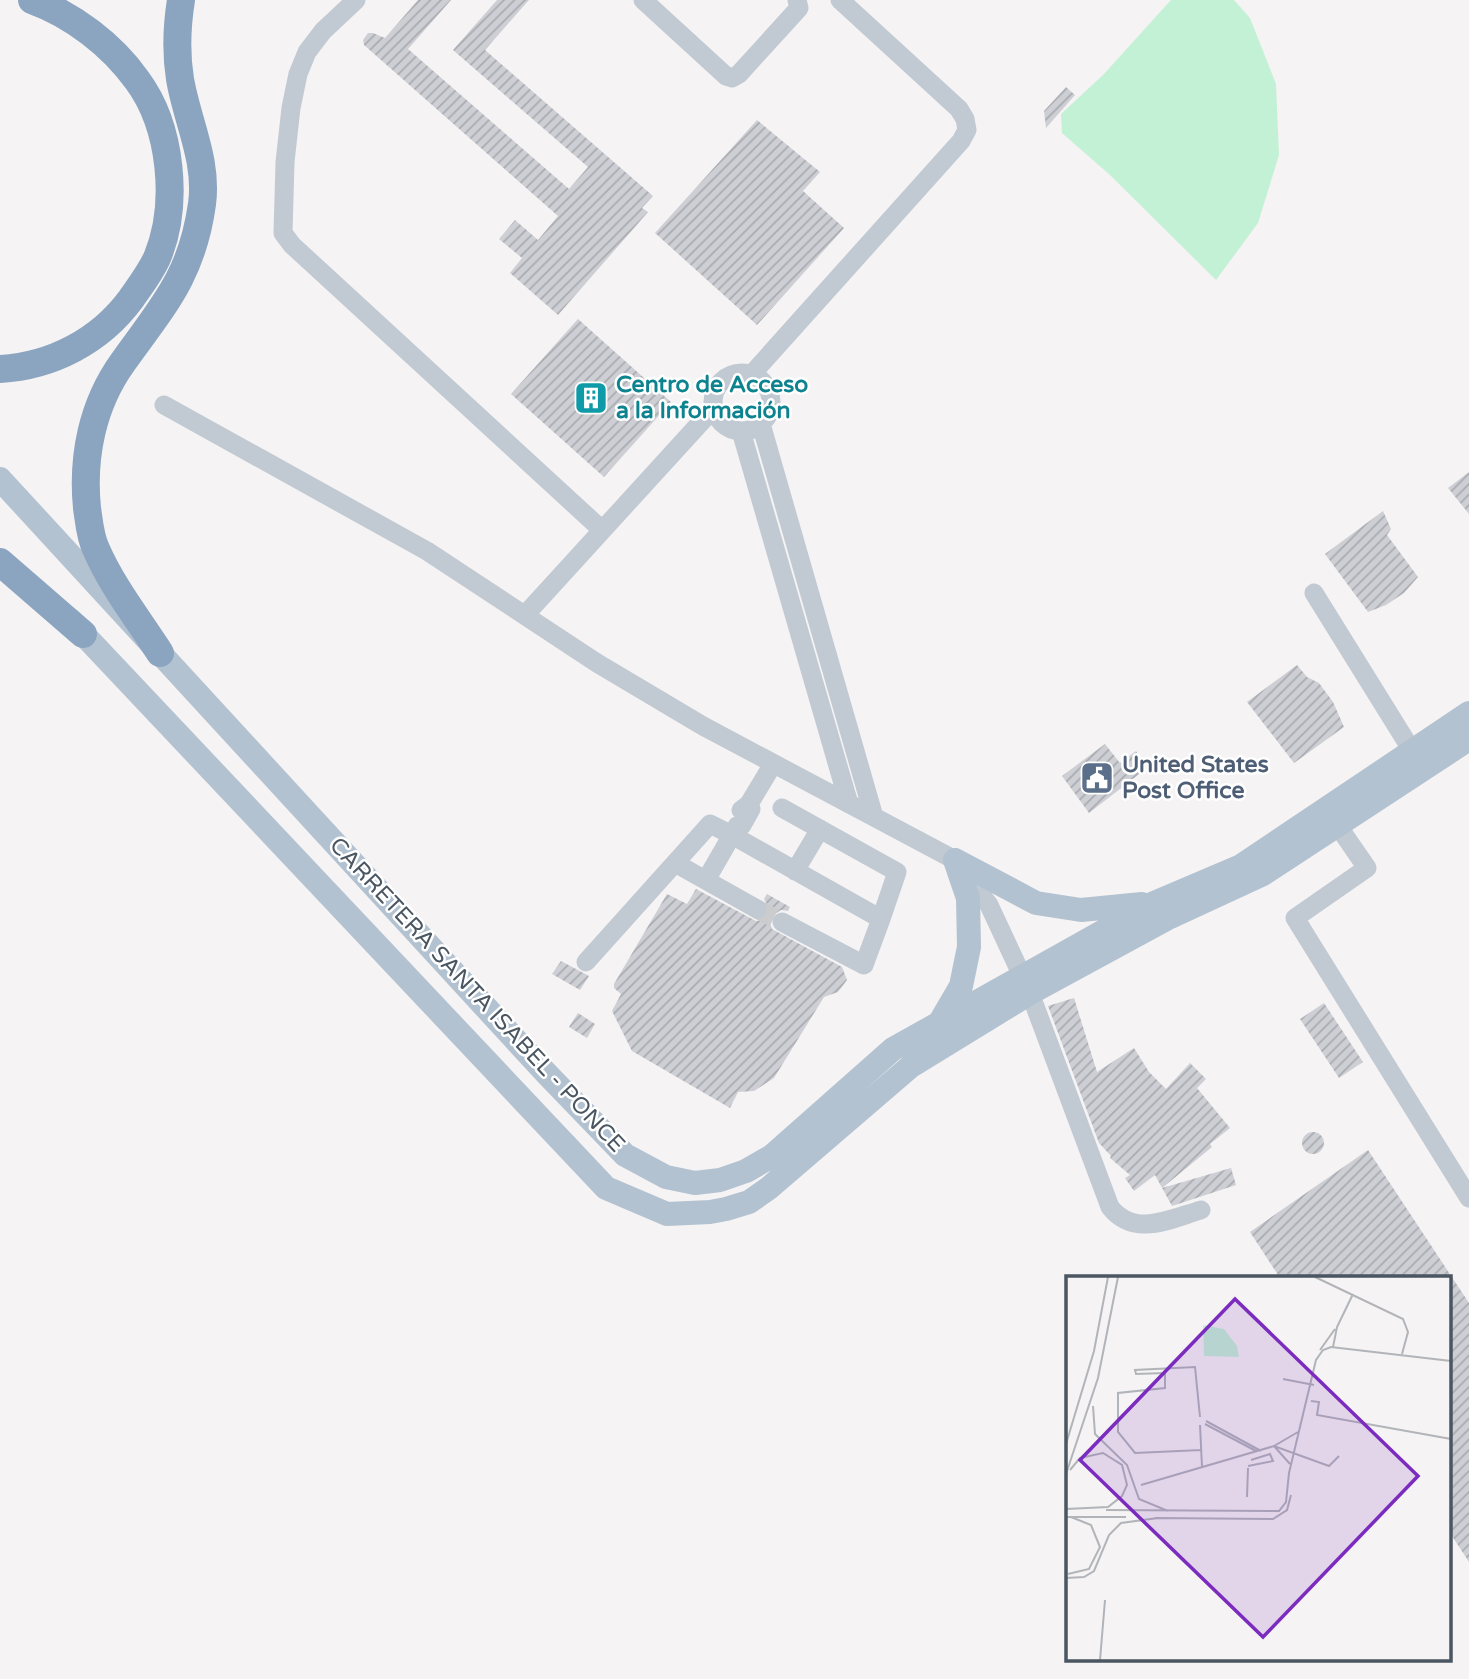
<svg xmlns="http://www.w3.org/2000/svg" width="1469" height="1679" viewBox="0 0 1469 1679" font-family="'Varela Round',sans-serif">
	<defs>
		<pattern id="building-hatch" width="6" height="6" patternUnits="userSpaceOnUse" patternTransform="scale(1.75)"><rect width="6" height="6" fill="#cdcfd5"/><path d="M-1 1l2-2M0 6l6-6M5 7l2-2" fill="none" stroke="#a8abb0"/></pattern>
	</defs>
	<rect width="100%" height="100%" fill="#f5f3f3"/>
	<!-- green -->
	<path fill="#c3f1d5" d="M1171,0H1234L1250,18L1276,84L1279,155L1258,223L1216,280L1110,175L1062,133L1061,114L1103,75Z"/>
	<!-- building -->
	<path fill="url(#building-hatch)" d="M418,0H451L408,49L569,189L588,167L453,50L497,0H529L485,50L653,196L642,208L648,212L558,315L510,273L522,258L499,239L515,220L538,240L558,216L364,45L363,40L368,33H373L385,38Z
		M1066,87L1075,95L1046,128L1044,111Z
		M757,120L820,172L803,191L844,228L757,325L655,233Z
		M578,319L671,402L604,477L511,394Z
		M1469,472V514L1448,488Z
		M1383,511L1391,529L1387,535L1418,577L1404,593L1386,605L1368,612L1325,554Z
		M1297,665L1307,677L1319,683L1333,702L1344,727L1294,763L1247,702Z
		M1105,744L1120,763L1136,751L1147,768L1089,813L1062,776Z
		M696,889L756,921L763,920L768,914L769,908L764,899L767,894L790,907L788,911L781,910L772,916L770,923L772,929L842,967L847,980L838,992L824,997L774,1078L754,1091L738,1092L730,1108L632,1051L612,1011L621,994L614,988V984L667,894L687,904Z
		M561,961L589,976L580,990L552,974Z
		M1074,998L1097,1072L1134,1048L1149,1072L1166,1089L1190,1063L1206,1079L1197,1088L1230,1128L1210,1144L1212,1147L1162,1188L1231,1168L1236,1185L1172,1206L1155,1175L1134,1191L1125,1178L1130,1175L1110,1158L1111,1156L1099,1143L1048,1006Z
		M1324,1003L1363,1062L1339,1078L1300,1019Z
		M578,1013L595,1024L587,1038L569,1027Z
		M1302 1143a11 11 0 1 1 22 0a11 11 0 1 1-22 0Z
		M1368,1150L1469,1303V1562L1450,1533V1278H1280L1250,1232Z"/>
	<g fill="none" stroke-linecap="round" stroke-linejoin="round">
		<!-- minor-tunnel -->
		<path stroke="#caccce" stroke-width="19" stroke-dasharray="19 10" stroke-linecap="butt" d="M757,909L782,922"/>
		<!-- minor -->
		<path stroke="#c1cad2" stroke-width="19" d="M356,0L323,31L307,52L298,74L291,108L285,162L283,233L292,245L602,530
			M643,0L726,76L732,78L739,74L799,8L797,0
			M713 402a29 29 0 1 1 58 0a29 29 0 1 1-58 0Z
			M752,374L961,141L967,130L965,119L959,109L840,0
			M164,405L427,551L597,663L703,726L955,860L989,905L1030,993L1110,1207C1134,1238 1170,1219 1201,1210
			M761,424L874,817
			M741,431L849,804
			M1314,593L1419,762
			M525,615L713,409
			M749,804L751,809L742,825L737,826L732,835L881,919L897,872L782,808
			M741,810L749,804L773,764
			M1338,826L1367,868L1295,918L1469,1198
			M675,863L757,909
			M795,871L820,829
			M782,922L864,965L881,919
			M586,962L710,824L732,835L706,880"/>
		<!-- major -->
		<path stroke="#b3c2d1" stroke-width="24" d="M0,479L546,1073L625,1155L666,1177L695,1183L720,1180L746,1171L772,1156L893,1049L1154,903L1241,866L1469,713
			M70,620L606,1188L667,1214L710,1212L726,1209L749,1202L769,1188L911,1066L1030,993L1170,917L1263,874L1469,739
			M955,860L1036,903L1081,910L1142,904
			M940,1022L961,986L969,947L968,898L955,860"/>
		<!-- highway -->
		<path stroke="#8ba5c1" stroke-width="28" d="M0,369C52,366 100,341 131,299C140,286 150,273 157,258C179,205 172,127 137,80C112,45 73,15 32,0
			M0,562L83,634
			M160,653C138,619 112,586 96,549C90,537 89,521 87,508C82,457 92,405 123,362C163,306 192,276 202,204C208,160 187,121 180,79C176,54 177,25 181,0"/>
	</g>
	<!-- icons -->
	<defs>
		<symbol id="building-square" viewBox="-11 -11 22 22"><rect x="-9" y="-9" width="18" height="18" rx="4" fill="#0f9aa8" stroke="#fff"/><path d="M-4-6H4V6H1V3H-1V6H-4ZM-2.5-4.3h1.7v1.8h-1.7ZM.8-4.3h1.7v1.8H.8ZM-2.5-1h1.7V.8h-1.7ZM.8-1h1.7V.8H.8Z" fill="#fff"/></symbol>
		<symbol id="civic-square" viewBox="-11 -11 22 22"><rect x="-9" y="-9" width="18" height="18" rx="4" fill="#5c6f8a" stroke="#fff"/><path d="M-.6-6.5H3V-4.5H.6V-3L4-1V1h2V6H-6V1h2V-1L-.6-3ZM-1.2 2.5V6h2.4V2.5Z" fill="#fff"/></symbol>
	</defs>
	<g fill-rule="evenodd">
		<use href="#building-square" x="572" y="379" width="38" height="38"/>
		<use href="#civic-square" x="1078" y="759" width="38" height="38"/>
	</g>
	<g text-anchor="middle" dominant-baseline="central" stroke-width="5" stroke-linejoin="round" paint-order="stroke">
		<!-- culture labels -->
		<g font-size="23" font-weight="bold" fill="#0d838f" stroke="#fff" text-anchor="start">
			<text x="616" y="385">Centro de Acceso<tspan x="616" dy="26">a la Información</tspan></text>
		</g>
		<!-- service labels -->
		<g font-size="23" font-weight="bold" fill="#4e5e75" stroke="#fff" text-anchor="start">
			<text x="1122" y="765">United States<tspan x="1122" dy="26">Post Office</tspan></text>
		</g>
		<!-- street labels -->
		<g font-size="23" fill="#4a5661" stroke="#fff">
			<text transform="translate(477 995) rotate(47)">CARRETERA SANTA ISABEL - PONCE</text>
		</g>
	</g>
	<!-- overview -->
	<g transform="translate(1066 1276)">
		<rect width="385" height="385" fill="#f5f3f3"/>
		<path d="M137,49L158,53L171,70L173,81L138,80Z" fill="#c3f1d5"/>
		<path fill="none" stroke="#b1b4b9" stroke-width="2" d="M249,1L337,43L342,56L336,78M267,71L271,51L287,18M254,74L269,53M217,103L248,109M245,125L253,126L251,139L385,163M27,130L29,158L61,189L73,223L102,235M134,141L129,91L69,94L70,98L99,97V112L52,117V156L69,177L135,174M140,145L195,175M139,148L190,175M134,149L136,191M0,168L28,75L42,1M208,170L232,156M208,170L224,188M182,190L207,185L204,178L185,184M0,198L32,102L52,1M75,209L208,170L263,190L273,180M181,221L182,192M0,233L42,231L56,220L61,209L56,189L37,177L14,182L4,194M40,234L213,235L220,226L223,197L250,84L257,74L265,71L385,85M0,241H60M89,242L207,243L221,234L225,219M2,298L23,293L34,271L25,249L5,241M0,302L18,301L28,295L43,259L55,247L92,242M34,384L39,324"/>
		<path fill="#7b2cbf" fill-opacity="0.15" stroke="#7b2cbf" stroke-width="3.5" d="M169,23L352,200L197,361L14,184Z"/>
		<rect width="385" height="385" fill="none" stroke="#4a5661" stroke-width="3.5"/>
	</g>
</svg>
